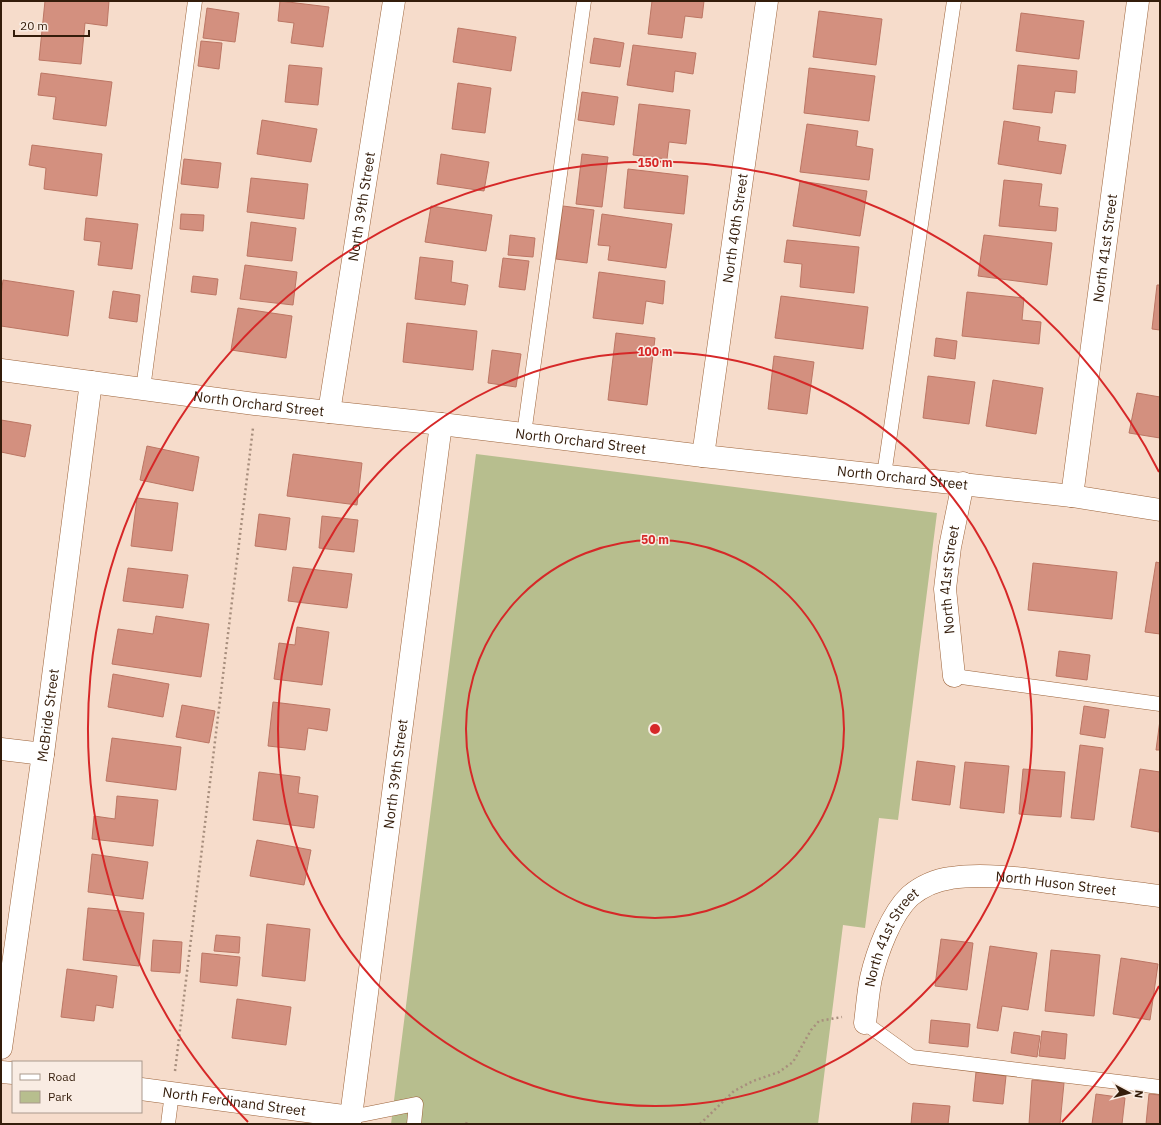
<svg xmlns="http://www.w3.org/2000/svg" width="1161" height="1125" viewBox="0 0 1161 1125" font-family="'IBM Plex Sans',sans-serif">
	<rect width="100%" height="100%" fill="#f6dccb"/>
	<!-- green -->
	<path fill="#b7be8e" d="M476,454L937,513L898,820L879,818L865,928L843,925L818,1124H391Z"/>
	<!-- building -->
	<path fill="#d3907f" stroke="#bc7664" d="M45,1H109L107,26L85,23L81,64L39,60Z
		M280,1L329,7L323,47L291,43L294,23L278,21Z
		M652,1H704L702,18L685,16L682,38L648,34Z
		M207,8L239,13L235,42L203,38Z
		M819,11L882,19L876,65L813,57Z
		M1021,13L1084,21L1079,59L1016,51Z
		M458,28L516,37L511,71L453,62Z
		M594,38L624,43L620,67L590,63Z
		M201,41L222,43L219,69L198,66Z
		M633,45L696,53L693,74L675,71L673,92L627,85Z
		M289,65L322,68L318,105L285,102Z
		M1018,65L1077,71L1075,93L1055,91L1052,113L1013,109Z
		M809,68L875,76L869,121L804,113Z
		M41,73L112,82L106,126L53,119L56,97L38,95Z
		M458,83L491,88L485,133L452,129Z
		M582,92L618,97L614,125L578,120Z
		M639,104L690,110L686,144L669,142L667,159L633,155Z
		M262,120L317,129L311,162L257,154Z
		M1004,121L1040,127L1038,141L1066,145L1061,174L998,164Z
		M807,124L858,131L856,146L873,149L869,180L800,172Z
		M32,145L102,154L97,196L44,189L46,168L29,165Z
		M441,154L489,162L484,191L437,184Z
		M582,154L608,157L602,207L576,204Z
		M184,159L221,163L218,188L181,184Z
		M628,169L688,176L684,214L624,208Z
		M251,178L308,184L304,219L247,212Z
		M1004,180L1042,184L1039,206L1058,208L1056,231L999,226Z
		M800,181L867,191L860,236L793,226Z
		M431,206L492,215L486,251L425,242Z
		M563,206L594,210L587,263L556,259Z
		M181,214L204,215L203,231L180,229Z
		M602,214L672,224L666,268L608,260L610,246L598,245Z
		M86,218L138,224L132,269L98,265L101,242L84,240Z
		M251,222L296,228L292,261L247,256Z
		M510,235L535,238L533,257L508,255Z
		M984,235L1052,243L1047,285L978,276Z
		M787,240L859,247L854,293L800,287L802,264L784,262Z
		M420,257L453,261L451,282L468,285L465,305L415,299Z
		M503,258L529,261L525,290L499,287Z
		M245,265L297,272L293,305L240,299Z
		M599,272L665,281L663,304L646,301L643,324L593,318Z
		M193,276L218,279L216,295L191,292Z
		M3,280L74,291L68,336L1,326V295Z
		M1157,285H1160V330L1152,329Z
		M113,291L140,295L137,322L109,318Z
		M967,292L1024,298L1022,320L1041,322L1039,344L962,336Z
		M781,296L868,307L863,349L775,338Z
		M238,308L292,316L286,358L231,350Z
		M407,323L477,331L473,370L403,362Z
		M616,333L655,338L647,405L608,400Z
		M936,338L957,341L955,359L934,356Z
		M492,350L521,354L516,387L488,383Z
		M774,356L814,362L807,414L768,409Z
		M928,376L975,382L969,424L923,418Z
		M993,380L1043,388L1036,434L986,426Z
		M1137,393L1160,397V438L1129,433Z
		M1,420L31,425L25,457L1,452Z
		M147,446L199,457L193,491L140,480Z
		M293,454L362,463L357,505L287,496Z
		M137,498L178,503L172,551L131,546Z
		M259,514L290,518L286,550L255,546Z
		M322,516L358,520L354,552L319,548Z
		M1156,562L1160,563V634L1145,632Z
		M1033,563L1117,572L1112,619L1028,610Z
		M293,567L352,574L347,608L288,601Z
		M128,568L188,575L183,608L123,601Z
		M156,616L209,624L201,677L112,664L118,629L153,634Z
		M297,627L329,632L322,685L274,679L279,643L295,645Z
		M1059,651L1090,655L1087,680L1056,676Z
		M113,674L169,684L163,717L108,707Z
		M273,702L330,709L327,731L308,728L305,750L268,746Z
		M182,705L215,711L209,743L176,737Z
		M1084,706L1109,710L1105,738L1080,734Z
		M1160,720V750H1156Z
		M112,738L181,747L176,790L106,781Z
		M1080,745L1103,748L1094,820L1071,818Z
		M917,761L955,766L950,805L912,800Z
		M965,762L1009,766L1004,813L960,808Z
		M1023,769L1065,772L1061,817L1019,814Z
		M1140,769L1160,772V823L1159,832L1131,827Z
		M259,772L300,777L298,793L318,796L314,828L253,820Z
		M117,796L158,800L153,846L92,839L94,816L115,819Z
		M257,840L311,850L304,885L250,876Z
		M92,854L148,862L143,899L88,892Z
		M88,908L144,913L139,966L83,960Z
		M267,924L310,929L305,981L262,976Z
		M216,935L240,937L239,953L214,951Z
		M941,939L973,943L967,990L935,986Z
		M153,940L182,942L180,973L151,971Z
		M990,946L1037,953L1028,1010L1002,1006L998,1031L977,1028Z
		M1051,950L1100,955L1094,1016L1045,1011Z
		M202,953L240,957L237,986L200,982Z
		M1121,958L1158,964L1150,1020L1113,1014Z
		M67,969L117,976L113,1008L96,1005L94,1021L61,1017Z
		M237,999L291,1007L286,1045L232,1038Z
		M931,1020L970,1024L968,1047L929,1043Z
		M1042,1031L1067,1034L1065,1059L1039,1056Z
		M1014,1032L1040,1036L1037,1057L1011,1053Z
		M976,1072L1006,1076L1003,1104L973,1101Z
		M1032,1080L1064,1083L1060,1124H1029Z
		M1096,1094L1125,1098L1122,1124H1092Z
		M1149,1094L1160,1095V1124H1146Z
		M913,1103L950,1106L948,1124H911Z"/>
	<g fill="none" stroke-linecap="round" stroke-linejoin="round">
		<defs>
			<path id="lane" d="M143,389L195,1
				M524,434L584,1
				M884,475L954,1
				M954,676L1160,704
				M865,1023L912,1057L1160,1087
				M351,1117L416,1104L414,1124
				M168,1124L172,1093"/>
			<g id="street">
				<path id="s1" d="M329,412L394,1"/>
				<path id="s2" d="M703,456L767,1"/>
				<path id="s3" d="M1072,496L1138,1"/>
				<path id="s4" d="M954,676L945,589L950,547L963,483"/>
				<path d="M1,749L43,754"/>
				<path id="s5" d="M865,1023C867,1008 868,992 871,978C877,952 891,914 910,896C922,886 936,880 951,878C981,873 1019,878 1048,882C1086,887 1123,891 1160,896"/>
				<path id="s6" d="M1,1048L43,754L91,382"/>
				<path d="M1,1072L13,1073"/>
				<path id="s7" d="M141,1089L351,1117"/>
				<path id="s8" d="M350,1124L441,424"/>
			</g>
			<g id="secondary">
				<path id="s9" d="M1,370L255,404L441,424L703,456L1072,496L1160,510"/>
			</g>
		</defs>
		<!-- lane casing -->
		<use href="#lane" stroke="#9c633a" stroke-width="15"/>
		<!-- street casing -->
		<use href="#street" stroke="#9c633a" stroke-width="23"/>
		<!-- secondary casing -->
		<use href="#secondary" stroke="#9c633a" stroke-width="23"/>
		<!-- path -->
		<path stroke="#a78e7d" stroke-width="2.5" stroke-dasharray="2 3" stroke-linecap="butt" d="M175,1071L253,428
			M466,1124L467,1122
			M700,1124L734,1091L753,1081L779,1072L793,1062L811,1030L819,1021L842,1017"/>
		<!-- lane -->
		<use href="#lane" stroke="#fff" stroke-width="14"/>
		<!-- street -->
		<use href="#street" stroke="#fff" stroke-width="22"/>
		<!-- secondary -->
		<use href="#secondary" stroke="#fff" stroke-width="22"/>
	</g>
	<!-- distance rings -->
	<g fill="none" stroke="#d62828" stroke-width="2">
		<circle cx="655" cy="729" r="189"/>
		<circle cx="655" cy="729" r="377"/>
		<path d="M1159 986A566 566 0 0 1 1062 1122M248 1122A566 566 0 1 1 1159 472"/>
	</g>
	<g text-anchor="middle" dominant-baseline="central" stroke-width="3" stroke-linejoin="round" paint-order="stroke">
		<!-- street labels -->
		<g font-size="14" fill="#341d0b" stroke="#f9ece3">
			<text stroke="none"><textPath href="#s1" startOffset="208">North 39th Street</textPath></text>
			<text stroke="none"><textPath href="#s2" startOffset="230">North 40th Street</textPath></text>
			<text stroke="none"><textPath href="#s3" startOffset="250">North 41st Street</textPath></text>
			<text stroke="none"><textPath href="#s9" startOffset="260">North Orchard Street</textPath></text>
			<text stroke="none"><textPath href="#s9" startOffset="584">North Orchard Street</textPath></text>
			<text stroke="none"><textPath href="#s9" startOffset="908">North Orchard Street</textPath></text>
			<text stroke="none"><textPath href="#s4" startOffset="97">North 41st Street</textPath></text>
			<text stroke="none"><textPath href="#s6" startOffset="336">McBride Street</textPath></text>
			<text stroke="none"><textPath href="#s8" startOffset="353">North 39th Street</textPath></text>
			<text stroke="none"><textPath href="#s5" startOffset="288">North Huson Street</textPath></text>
			<text stroke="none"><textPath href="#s5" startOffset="91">North 41st Street</textPath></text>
			<text stroke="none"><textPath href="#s7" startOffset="94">North Ferdinand Street</textPath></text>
		</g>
	</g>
	<circle cx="655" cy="729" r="6" fill="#d62828" stroke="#f9ece3" stroke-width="2"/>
	<g font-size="12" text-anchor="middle" font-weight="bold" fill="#d62828" stroke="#f9ece3" stroke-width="3" stroke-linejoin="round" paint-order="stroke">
		<text x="655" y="167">150 m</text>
		<text x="655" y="356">100 m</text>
		<text x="655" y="544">50 m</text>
	</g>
	<!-- border -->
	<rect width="1161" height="1125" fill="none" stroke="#341d0b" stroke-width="4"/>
	<!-- legend -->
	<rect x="12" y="1061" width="130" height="52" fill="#f9ece3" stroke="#aa998d"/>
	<rect x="20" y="1074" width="20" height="6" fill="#ffffff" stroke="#aa998d"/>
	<text x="48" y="1081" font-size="12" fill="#341d0b">Road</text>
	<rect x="20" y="1091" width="20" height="12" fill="#b7be8e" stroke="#aa998d"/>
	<text x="48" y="1101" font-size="12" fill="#341d0b">Park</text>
	<!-- north arrow -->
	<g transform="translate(1129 1093) rotate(97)" stroke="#f9ece3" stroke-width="3" paint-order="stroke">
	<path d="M0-3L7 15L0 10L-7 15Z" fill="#341d0b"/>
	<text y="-6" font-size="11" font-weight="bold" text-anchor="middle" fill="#341d0b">N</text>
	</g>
	<!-- scale -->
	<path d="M14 30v6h75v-6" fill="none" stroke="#341d0b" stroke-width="2"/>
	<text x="20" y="30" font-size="12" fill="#341d0b" stroke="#f9ece3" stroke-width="3" paint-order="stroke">20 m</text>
</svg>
